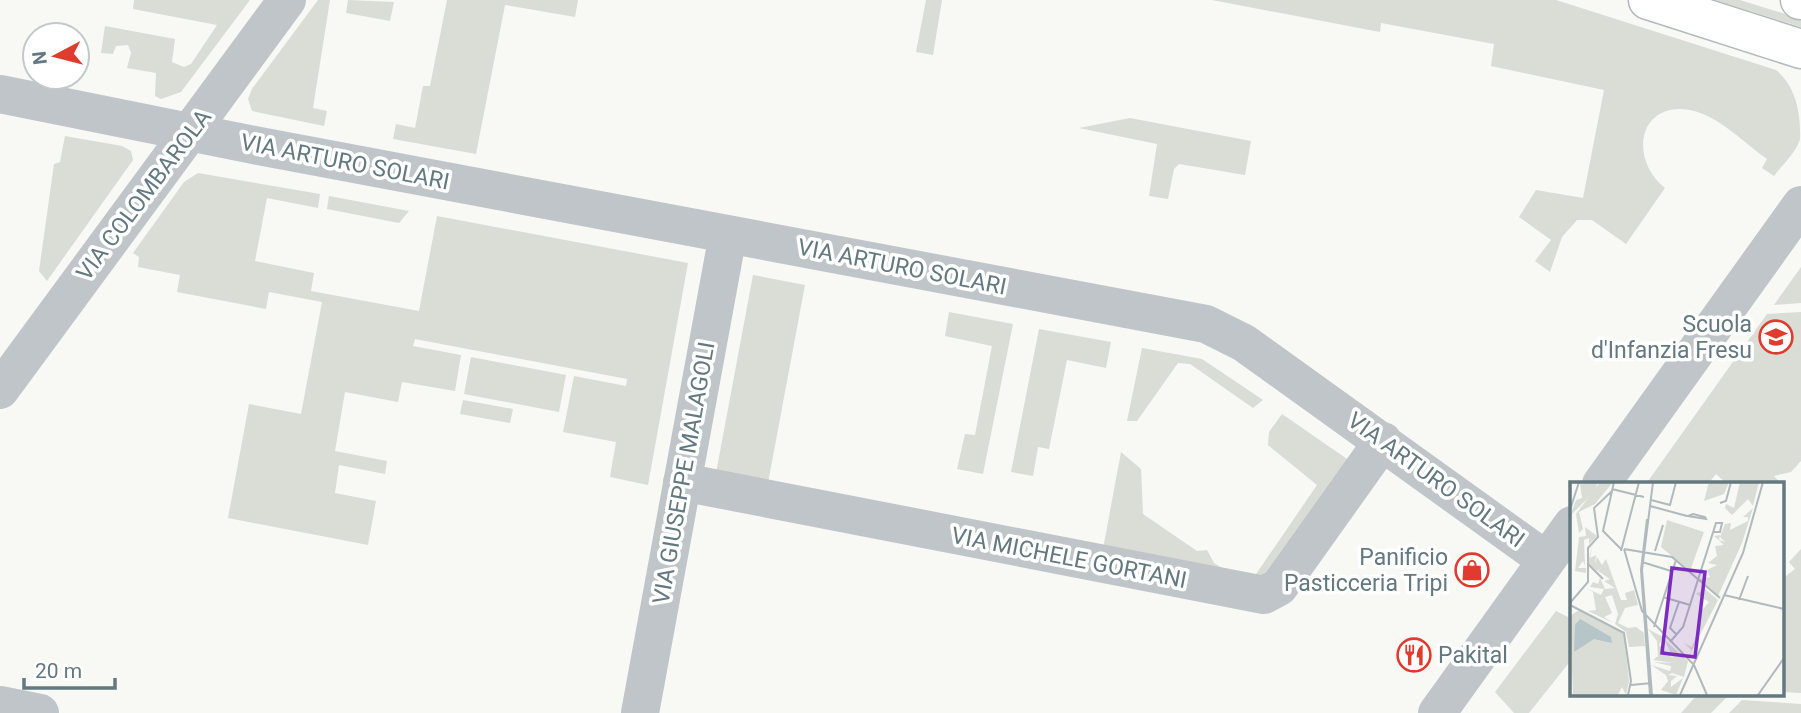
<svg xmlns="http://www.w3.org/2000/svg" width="1801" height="713" viewBox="0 0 1801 713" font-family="Roboto,sans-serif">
	<rect width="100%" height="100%" fill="#f8f8f5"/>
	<!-- green -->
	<path fill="#d9ddd5" d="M134,0H250L181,92L161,99L155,96L156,73L127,68L131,53L128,45L116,46L113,54L101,53L105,26L175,39L172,62L184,67L191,64L217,25L133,9Z
		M318,0H330L313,108L327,111L324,126L252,111L248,99L252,89Z
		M348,0L394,2L390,21L346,13Z
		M447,0H578L575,17L505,5L476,154L393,139L396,124L415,128L423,86H430Z
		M926,0H942L933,55L916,52Z
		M1212,0H1556L1776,70C1796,86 1801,114 1800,139C1796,153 1782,165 1774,176L1762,168L1767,159C1744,143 1718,115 1690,110C1639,101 1628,158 1665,188L1626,244L1592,220H1577L1562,237L1550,272L1535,261L1551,240L1519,217L1536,190L1583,198L1604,90L1491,66L1494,44L1381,23L1380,32Z
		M1715,0H1740L1801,19V27Z
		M1130,118L1251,141L1245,175L1179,164L1174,169L1168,199L1149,196L1157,144L1079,128Z
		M65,136L122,146L131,151L133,160L47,281L39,271L54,164L60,162Z
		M198,173L320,194L318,208L267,198L255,261L314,273L311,291L419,311L437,216L688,263L648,485L610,477L616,442L563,432L574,376L626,386L627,379L415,339L413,346L461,355L455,391L402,382L398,402L345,392L335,451L387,461L385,474L339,465L335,493L376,501L368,545L228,518L249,404L301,414L322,302L269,292L266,309L177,292L180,275L138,267L139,257L133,253L184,182Z
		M329,196L409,211L399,223L327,209Z
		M1801,267V303L1774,305Z
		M753,275L805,285L768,483L716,473Z
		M949,312L1013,324L983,474L957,469L965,434L975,435L992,346L945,336Z
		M1801,312V461L1791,472L1774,476L1785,487L1782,490V484H1727L1716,474L1708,484H1646L1767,314Z
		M1039,329L1111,342L1106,368L1067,360L1049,449L1038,447L1033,476L1011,472Z
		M1142,348L1202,359L1263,400L1253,408L1190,364L1178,363L1137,421H1127Z
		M471,357L566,375L559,412L464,394Z
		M463,400L513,409L510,423L460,414Z
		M1282,414L1350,461L1268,579L1254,577L1317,485L1268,445L1269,432Z
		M1121,452L1141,469L1143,514L1197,551L1207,550L1214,563L1225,570L1103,549Z
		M1801,549V693L1782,692V579L1795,569L1789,562Z
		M1556,611L1572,619V659L1529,713H1514L1495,692Z
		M1698,694H1730L1711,713H1681Z
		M1742,700L1801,704V713H1729Z"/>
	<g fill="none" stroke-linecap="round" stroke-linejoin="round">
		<defs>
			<path id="major" d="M1648,0L1801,49
				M1800,0H1801"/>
		</defs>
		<!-- major casing -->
		<use href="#major" stroke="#b3b9bc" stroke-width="41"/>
		<!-- minor -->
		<path stroke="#bfc5c8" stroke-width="38" d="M0,94L259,146L1206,324L1244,343L1546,560
			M0,390L287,0
			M682,482L1264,595L1279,587L1383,441
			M1601,484L1801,205
			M0,705L40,713
			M640,713L728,234
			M1437,713L1572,525"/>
		<!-- major -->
		<use href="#major" stroke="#fff" stroke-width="38"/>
	</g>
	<!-- icons -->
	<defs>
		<symbol id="school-ring" viewBox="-11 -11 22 22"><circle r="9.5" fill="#fff" stroke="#df3b2f" stroke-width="1.5"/><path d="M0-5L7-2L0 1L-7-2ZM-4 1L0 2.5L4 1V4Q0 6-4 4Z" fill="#df3b2f"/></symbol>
		<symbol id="shop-ring" viewBox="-11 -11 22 22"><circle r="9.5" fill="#fff" stroke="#df3b2f" stroke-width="1.5"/><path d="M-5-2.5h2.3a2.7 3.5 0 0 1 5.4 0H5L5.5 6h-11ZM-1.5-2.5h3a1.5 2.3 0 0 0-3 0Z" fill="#df3b2f"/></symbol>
		<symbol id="restaurant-ring" viewBox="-11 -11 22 22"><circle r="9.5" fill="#fff" stroke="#df3b2f" stroke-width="1.5"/><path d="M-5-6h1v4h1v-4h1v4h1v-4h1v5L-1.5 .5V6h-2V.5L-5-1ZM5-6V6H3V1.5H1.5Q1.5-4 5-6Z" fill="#df3b2f"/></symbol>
	</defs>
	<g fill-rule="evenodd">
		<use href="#school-ring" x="1757" y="318" width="38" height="38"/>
		<use href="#shop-ring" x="1453" y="551" width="38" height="38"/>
		<use href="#restaurant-ring" x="1395" y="636" width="38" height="38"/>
	</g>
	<g text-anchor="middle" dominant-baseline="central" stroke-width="7" stroke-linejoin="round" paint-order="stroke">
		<!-- street labels -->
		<g font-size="23" fill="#647880" stroke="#fff">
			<text transform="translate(345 162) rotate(11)">VIA ARTURO SOLARI</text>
			<text transform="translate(144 195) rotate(-53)">VIA COLOMBAROLA</text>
			<text transform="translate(902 267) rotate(11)">VIA ARTURO SOLARI</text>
			<text transform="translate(684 473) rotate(-80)">VIA GIUSEPPE MALAGOLI</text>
			<text transform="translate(1436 480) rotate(36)">VIA ARTURO SOLARI</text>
			<text transform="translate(1069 558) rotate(11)">VIA MICHELE GORTANI</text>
		</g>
		<!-- poi labels -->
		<g font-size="23" fill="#647880" stroke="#fff" text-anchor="end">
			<text x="1752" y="324">Scuola<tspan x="1752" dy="26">d'Infanzia Fresu</tspan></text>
			<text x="1448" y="557">Panificio<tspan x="1448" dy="26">Pasticceria Tripi</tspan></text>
			<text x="1438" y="655" text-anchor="start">Pakital</text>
		</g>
	</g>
	<!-- overview -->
	<g transform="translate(1570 482)">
		<rect width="214" height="214" fill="#f8f8f5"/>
		<path d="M28,0L24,10L0,34L6,18L12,16L10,2ZM30,0H43L25,22L9,30L13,47L9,51L6,32ZM139,0H159L154,12L134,19ZM170,0H189L183,24L178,17L162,33L155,26L156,22L164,26ZM183,26L172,61L148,114L144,111L130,99V97L140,95L137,88L147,83L138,81L147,74L145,64L154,63L144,54L150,53L149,58L155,60L150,55L155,42L161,41L160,48L178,39V35H173ZM97,38L134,50L120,89L91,65ZM15,45L27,54L19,62V56L14,58L15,84L13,79L8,86H16V91L5,89L9,55L16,54ZM23,61L20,76L26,73L25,82L27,75L32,83L36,77L51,118H57L55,111L64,108L68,123L55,126L48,141L58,146L74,144L66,145L74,151L75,164L59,165L56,150L45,142L48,132L42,113L35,115L42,131L34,135L43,141L18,129L26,128L23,110L16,106L31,113L34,107L20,105L23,100L28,102L30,96L35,107L45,106L34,99L40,97L28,89L31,86L27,89L18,81ZM135,107L148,118L119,174L121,168L114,161L122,165L131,140L128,133L139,120L126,112ZM9,128L54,152L59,199L56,213L52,205L48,213H3L0,134ZM78,147L93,155L89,163L103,176L94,157L118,179L114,195L102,191L98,193L107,194L101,199V205L113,196L106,213L91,208L98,199L96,193L81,183L100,189L101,184L83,180L103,181L83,178L88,174L87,159Z" fill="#d9ddd5"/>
		<path d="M10,137L41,155L42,161L24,157L4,170L5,143Z" fill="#b6c5c7"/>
		<path fill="none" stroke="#b0b9bc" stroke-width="2" d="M44,0L33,49L51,67M42,7L74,15M81,18L100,23L106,0M150,21L156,19L161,0M80,24L117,34M0,28L9,0M123,32L135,35L136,37L118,34ZM77,37L71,88L80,213M54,67L72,129L124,183L137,213M54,67L102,75L150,116M51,69L69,0M85,69L93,43M72,80L101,89M18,82L33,97M154,113L214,127M93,115L120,123M169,118L178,94M0,121L18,100V66L28,55L24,26L42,9M0,123L54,151L61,199L58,213M84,145L106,78M107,153L100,146L109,120M100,160L113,145L146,41H152L150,50H143M61,203L82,201M82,213L72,88L83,0M110,213L173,71L193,0M188,213L214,176"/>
		<path fill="#7b2cbf" fill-opacity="0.15" stroke="#7b2cbf" stroke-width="3.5" d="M102,86L135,90L125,175L92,171Z"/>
		<rect width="214" height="214" fill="none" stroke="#647880" stroke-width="3.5"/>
	</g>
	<!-- north arrow -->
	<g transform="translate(56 56) rotate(263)"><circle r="33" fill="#ffffff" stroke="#c1c9cc" stroke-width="2"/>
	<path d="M0-5L12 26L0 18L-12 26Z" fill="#df3b2f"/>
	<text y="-10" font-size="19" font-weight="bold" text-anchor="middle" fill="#647880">N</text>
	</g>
	<!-- scale -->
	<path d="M24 678v10h91v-10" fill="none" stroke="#647880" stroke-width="3.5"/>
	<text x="35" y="678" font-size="21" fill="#647880" stroke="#ffffff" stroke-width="5" paint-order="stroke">20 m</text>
</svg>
